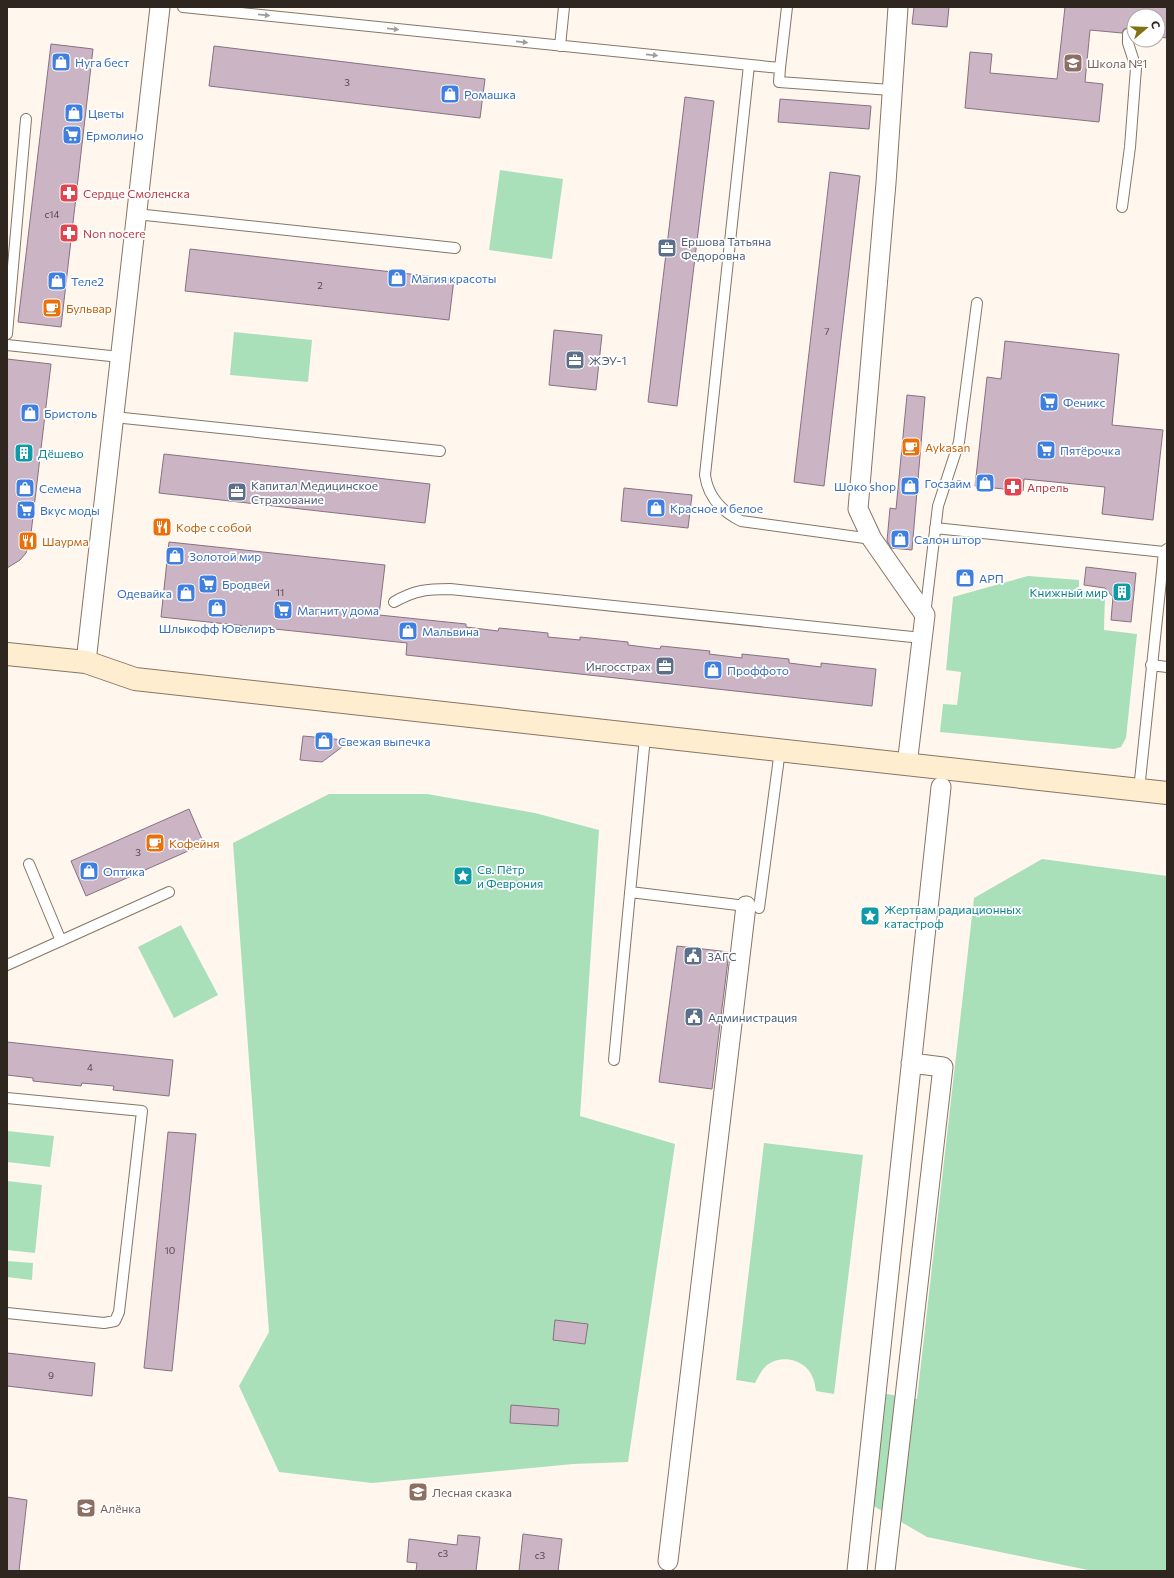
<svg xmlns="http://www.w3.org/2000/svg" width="1174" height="1578" viewBox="0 0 1174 1578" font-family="Commissioner,sans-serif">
	<rect width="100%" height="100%" fill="#fff6ee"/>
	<!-- green -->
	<path fill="#a9e0ba" d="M500,170L563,179L552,259L489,250Z
		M234,332L312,340L308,382L230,375Z
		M1028,576L1079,580V592L1105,595L1104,630L1137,634L1126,738L1121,747L1114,749L940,732L943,704L957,705L961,672L946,670L953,597Z
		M329,794H427L535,813L599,830L580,1116L675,1144L628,1462L573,1464L372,1483L279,1472L239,1386L269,1332L233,843Z
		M1042,859L1167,876V1571H1093L927,1537L872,1505L881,1393L917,1399L974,898Z
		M181,925L218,995L174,1018L138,947Z
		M7,1131L54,1136L50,1167L7,1162Z
		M764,1143L863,1155L834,1394L816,1391C815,1387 815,1382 813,1378C806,1359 780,1353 765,1367C761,1371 758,1378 755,1383L736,1380Z
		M7,1181L42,1185L35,1253L7,1250Z
		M7,1261L33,1263L32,1280L7,1277Z"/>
	<!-- building -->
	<path fill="#cbb4c4" stroke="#877181" d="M914,7H949L947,27L912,24Z
		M1065,7H1167V38L1158,37V16H1134V32L1128,28L1124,29L1122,33L1090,30L1085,82L1103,84L1099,122L965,108L970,52L992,54L990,73L1057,79Z
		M51,44L93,49L61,327L18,322Z
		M214,46L485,79L480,118L209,86Z
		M685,97L714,101L677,406L648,402Z
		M780,99L871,106L869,129L778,122Z
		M830,172L860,176L824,486L794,482Z
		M190,249L454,279L449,320L185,291Z
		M554,330L602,335L596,390L549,385Z
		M1005,341L1119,354L1112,425L1163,430L1153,520L1102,514L1105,487L1024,479L1023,491L975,486L987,377L1001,379Z
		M7,359L51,364L30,542L26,553L20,560L7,568Z
		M907,395L925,397L912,550L891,548L887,541L890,508L896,509Z
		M164,454L430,484L425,523L159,493Z
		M624,488L692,495L688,528L621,521Z
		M169,542L385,565L379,615L466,624V627L498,631L499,628L548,633V637L580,640V637L628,642V645L660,649L661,646L710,651L709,654L742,658V654L789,659V663L821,667V663L876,669L872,706L406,655L407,643L161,617Z
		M1086,567L1136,573L1131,622L1111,620L1113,597L1105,588L1084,585Z
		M303,736L326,738L350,741L322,762L300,760Z
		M189,809L204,844L86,896L71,861Z
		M677,946L729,952L712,1089L659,1082Z
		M7,1042L173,1060L169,1096L113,1090L114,1086L82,1083L81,1086L33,1081V1078L7,1075Z
		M168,1132L196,1134L172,1371L144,1368Z
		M555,1320L588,1324L585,1344L553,1340Z
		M7,1353L95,1363L92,1396L7,1386Z
		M511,1405L559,1409L558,1426L510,1423Z
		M7,1497L27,1500L19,1571H7Z
		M523,1534L562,1539L558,1571H519Z
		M458,1535L480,1537L476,1571H416L417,1563L407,1562L409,1539L457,1545Z"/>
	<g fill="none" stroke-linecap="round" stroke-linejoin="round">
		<defs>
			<path id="lane" d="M183,7L780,68L787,7
				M560,46L564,7
				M749,65L705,475C708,497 721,511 741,521L872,539
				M780,68L779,82L891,90
				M1122,207L1130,147L1136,68L1128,43V34
				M136,214L455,248
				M7,334L26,119
				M7,345L120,357
				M114,417L440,451
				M935,528L1164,552L1167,549
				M394,602C415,590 427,589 450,589L922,638
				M925,615L938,506L959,442L977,303
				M1151,665L1167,667
				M1139,790L1164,552H1167
				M29,864L61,941
				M630,892L746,906
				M759,908L780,750
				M7,965L169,892
				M614,1060L645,737
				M7,1098L142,1111L119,1312L115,1321L104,1323L7,1313"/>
			<path id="street" d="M898,7L886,183L858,509L872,539L925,615L907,765
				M86,662L160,7
				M668,1561L746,906
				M857,1571L941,787
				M885,1571L943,1067L911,1063"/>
			<path id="secondary" d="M7,654L86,662L135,679L1167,793"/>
		</defs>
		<!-- lane casing -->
		<use href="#lane" stroke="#887563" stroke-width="12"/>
		<!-- street casing -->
		<use href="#street" stroke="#887563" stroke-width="21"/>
		<!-- secondary casing -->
		<use href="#secondary" stroke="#887563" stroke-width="24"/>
		<!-- lane -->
		<use href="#lane" stroke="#fff" stroke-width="10"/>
		<!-- street -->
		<use href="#street" stroke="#fff" stroke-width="19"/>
		<!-- secondary -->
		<use href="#secondary" stroke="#feedcf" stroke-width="22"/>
	</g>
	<!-- one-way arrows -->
	<defs><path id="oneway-solid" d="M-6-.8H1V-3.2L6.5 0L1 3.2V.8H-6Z"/></defs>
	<g fill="#a19e9a">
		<use href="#oneway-solid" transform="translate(264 15) rotate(6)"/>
		<use href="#oneway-solid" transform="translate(393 29) rotate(6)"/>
		<use href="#oneway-solid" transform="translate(522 42) rotate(6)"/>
		<use href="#oneway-solid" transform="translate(652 55) rotate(6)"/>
	</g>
	<!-- icons -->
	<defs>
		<symbol id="shop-square" viewBox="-11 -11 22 22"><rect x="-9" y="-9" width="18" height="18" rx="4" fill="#3f7fe0" stroke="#fff"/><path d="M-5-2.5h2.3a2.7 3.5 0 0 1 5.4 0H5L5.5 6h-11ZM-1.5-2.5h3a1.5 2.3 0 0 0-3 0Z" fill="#fff"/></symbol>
		<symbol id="school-square" viewBox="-11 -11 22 22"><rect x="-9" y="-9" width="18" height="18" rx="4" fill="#8d6e63" stroke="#fff"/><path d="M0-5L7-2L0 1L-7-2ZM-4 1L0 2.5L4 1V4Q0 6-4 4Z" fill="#fff"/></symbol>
		<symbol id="supermarket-square" viewBox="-11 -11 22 22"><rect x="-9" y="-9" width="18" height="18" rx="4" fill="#3f7fe0" stroke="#fff"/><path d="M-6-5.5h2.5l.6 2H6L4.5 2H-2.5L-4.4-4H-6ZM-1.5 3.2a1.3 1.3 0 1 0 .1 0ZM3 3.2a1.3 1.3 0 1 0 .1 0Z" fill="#fff"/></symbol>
		<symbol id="pharmacy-square" viewBox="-11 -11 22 22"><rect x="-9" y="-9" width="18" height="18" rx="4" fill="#e0444e" stroke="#fff"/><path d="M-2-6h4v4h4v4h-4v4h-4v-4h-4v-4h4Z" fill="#fff"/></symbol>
		<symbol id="office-square" viewBox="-11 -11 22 22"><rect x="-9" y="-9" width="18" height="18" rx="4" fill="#5c6f8a" stroke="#fff"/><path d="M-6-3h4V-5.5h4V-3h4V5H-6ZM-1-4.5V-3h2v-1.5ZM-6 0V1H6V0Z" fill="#fff"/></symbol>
		<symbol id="cafe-square" viewBox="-11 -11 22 22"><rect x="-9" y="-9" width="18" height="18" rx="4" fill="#e8710a" stroke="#fff"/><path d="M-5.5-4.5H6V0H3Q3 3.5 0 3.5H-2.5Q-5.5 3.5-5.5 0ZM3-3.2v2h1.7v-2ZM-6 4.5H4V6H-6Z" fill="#fff"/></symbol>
		<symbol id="building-square" viewBox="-11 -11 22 22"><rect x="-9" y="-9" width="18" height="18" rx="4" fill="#0f9aa8" stroke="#fff"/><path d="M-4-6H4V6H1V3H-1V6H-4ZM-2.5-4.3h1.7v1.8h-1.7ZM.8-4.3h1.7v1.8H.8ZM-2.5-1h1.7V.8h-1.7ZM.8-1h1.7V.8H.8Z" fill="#fff"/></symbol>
		<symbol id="restaurant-square" viewBox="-11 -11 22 22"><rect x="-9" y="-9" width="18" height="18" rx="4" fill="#e8710a" stroke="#fff"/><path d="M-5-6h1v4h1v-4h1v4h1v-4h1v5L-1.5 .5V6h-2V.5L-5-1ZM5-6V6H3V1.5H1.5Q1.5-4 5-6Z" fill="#fff"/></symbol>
		<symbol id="sight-square" viewBox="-11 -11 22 22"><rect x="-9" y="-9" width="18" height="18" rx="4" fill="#0f9aa8" stroke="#fff"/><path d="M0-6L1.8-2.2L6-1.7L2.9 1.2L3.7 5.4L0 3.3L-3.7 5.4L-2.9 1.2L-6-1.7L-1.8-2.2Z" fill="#fff"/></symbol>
		<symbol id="civic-square" viewBox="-11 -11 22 22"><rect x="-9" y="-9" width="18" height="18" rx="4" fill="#5c6f8a" stroke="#fff"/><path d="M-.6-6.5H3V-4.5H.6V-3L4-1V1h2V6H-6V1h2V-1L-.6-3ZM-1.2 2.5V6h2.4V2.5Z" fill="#fff"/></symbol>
	</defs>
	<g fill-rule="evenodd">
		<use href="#shop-square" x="50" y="51" width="22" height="22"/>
		<use href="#school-square" x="1062" y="52" width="22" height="22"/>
		<use href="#shop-square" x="439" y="83" width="22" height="22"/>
		<use href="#shop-square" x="63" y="102" width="22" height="22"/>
		<use href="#supermarket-square" x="61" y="124" width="22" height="22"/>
		<use href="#pharmacy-square" x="58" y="182" width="22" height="22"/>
		<use href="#pharmacy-square" x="58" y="222" width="22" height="22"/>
		<use href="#office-square" x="656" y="237" width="22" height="22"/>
		<use href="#shop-square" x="386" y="267" width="22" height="22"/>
		<use href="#shop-square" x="46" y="270" width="22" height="22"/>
		<use href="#cafe-square" x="41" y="297" width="22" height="22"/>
		<use href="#office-square" x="564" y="349" width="22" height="22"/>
		<use href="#supermarket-square" x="1038" y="391" width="22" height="22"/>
		<use href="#shop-square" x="19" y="402" width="22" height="22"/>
		<use href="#cafe-square" x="900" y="436" width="22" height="22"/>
		<use href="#supermarket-square" x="1035" y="439" width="22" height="22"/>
		<use href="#building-square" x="13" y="442" width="22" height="22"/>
		<use href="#shop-square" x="974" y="472" width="22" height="22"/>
		<use href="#shop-square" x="899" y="475" width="22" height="22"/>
		<use href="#pharmacy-square" x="1002" y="476" width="22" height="22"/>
		<use href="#shop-square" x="14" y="477" width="22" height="22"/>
		<use href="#office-square" x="226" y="481" width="22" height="22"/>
		<use href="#shop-square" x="645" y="497" width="22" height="22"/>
		<use href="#supermarket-square" x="15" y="499" width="22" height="22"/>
		<use href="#restaurant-square" x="151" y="516" width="22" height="22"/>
		<use href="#shop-square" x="889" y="528" width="22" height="22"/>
		<use href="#restaurant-square" x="17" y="530" width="22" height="22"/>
		<use href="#shop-square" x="164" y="545" width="22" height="22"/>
		<use href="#shop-square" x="954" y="567" width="22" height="22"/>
		<use href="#supermarket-square" x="197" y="573" width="22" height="22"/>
		<use href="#building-square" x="1111" y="581" width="22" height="22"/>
		<use href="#shop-square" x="175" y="582" width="22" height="22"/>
		<use href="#shop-square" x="206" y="597" width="22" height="22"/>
		<use href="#supermarket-square" x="272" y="599" width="22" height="22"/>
		<use href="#shop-square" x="397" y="620" width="22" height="22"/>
		<use href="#office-square" x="654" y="655" width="22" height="22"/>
		<use href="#shop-square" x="702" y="659" width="22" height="22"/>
		<use href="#shop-square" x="313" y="730" width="22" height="22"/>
		<use href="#cafe-square" x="144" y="832" width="22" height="22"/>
		<use href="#shop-square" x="78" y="860" width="22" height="22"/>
		<use href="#sight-square" x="452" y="865" width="22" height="22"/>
		<use href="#sight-square" x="859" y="905" width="22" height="22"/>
		<use href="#civic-square" x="682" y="945" width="22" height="22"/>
		<use href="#civic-square" x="683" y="1006" width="22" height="22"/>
		<use href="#school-square" x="407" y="1481" width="22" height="22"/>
		<use href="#school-square" x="75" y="1497" width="22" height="22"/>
	</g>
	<g text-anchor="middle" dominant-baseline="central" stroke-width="3.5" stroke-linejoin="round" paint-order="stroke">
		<!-- number labels -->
		<g font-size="10" fill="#564a48">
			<text x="347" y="82">3</text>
			<text x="52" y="214">с14</text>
			<text x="320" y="285">2</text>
			<text x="827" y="331">7</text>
			<text x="280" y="592">11</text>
			<text x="138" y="852">3</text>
			<text x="90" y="1067">4</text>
			<text x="170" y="1250">10</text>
			<text x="51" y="1375">9</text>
			<text x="443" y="1553">с3</text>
			<text x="540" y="1555">с3</text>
		</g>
		<!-- shop labels -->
		<g font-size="12" fill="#366cbe" stroke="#fff" text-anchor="start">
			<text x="75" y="62">Нуга бест</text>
			<text x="464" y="94">Ромашка</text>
			<text x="88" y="113">Цветы</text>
			<text x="86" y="135">Ермолино</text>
			<text x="411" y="278">Магия красоты</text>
			<text x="71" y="281">Теле2</text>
			<text x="1063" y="402">Феникс</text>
			<text x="44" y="413">Бристоль</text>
			<text x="1060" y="450">Пятёрочка</text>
			<text x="971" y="483" text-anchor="end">Госзайм</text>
			<text x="896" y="486" text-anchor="end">Шоко shop</text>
			<text x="39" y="488">Семена</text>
			<text x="670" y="508">Красное и белое</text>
			<text x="40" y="510">Вкус моды</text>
			<text x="914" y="539">Салон штор</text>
			<text x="189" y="556">Золотой мир</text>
			<text x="979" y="578">АРП</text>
			<text x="222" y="584">Бродвей</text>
			<text x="172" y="593" text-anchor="end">Одевайка</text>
			<text x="297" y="610">Магнит у дома</text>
			<text x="217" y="628" text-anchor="middle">Шлыкофф Ювелиръ</text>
			<text x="422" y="631">Мальвина</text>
			<text x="727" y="670">Проффото</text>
			<text x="338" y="741">Свежая выпечка</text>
			<text x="103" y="871">Оптика</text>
		</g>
		<!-- education labels -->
		<g font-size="12" fill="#785e54" stroke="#fff" text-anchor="start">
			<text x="1087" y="63">Школа №1</text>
			<text x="432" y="1492">Лесная сказка</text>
			<text x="100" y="1508">Алёнка</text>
		</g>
		<!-- health labels -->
		<g font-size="12" fill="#be3a42" stroke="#fff" text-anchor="start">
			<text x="83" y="193">Сердце Смоленска</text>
			<text x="83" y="233">Non nocere</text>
			<text x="1027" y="487">Апрель</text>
		</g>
		<!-- service labels -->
		<g font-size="12" fill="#4e5e75" stroke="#fff" text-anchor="start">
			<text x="681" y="241">Ершова Татьяна<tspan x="681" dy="14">Федоровна</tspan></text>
			<text x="589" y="360">ЖЭУ-1</text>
			<text x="251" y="485">Капитал Медицинское<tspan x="251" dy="14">Страхование</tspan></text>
			<text x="651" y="666" text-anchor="end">Ингосстрах</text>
			<text x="707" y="956">ЗАГС</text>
			<text x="708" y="1017">Администрация</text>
		</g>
		<!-- food labels -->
		<g font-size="12" fill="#c56008" stroke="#fff" text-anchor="start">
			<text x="66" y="308">Бульвар</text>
			<text x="925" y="447">Aykasan</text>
			<text x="176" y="527">Кофе с собой</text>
			<text x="42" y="541">Шаурма</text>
			<text x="169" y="843">Кофейня</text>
		</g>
		<!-- culture labels -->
		<g font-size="12" fill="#0d838f" stroke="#fff" text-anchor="start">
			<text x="38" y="453">Дёшево</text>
			<text x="1108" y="592" text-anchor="end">Книжный мир</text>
			<text x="477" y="869">Св. Пётр<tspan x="477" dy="14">и Феврония</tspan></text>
			<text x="884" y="909">Жертвам радиационных<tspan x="884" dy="14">катастроф</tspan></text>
		</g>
	</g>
	<!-- border -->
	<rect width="1174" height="1578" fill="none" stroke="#2f271f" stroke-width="16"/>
	<!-- north arrow -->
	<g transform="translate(1146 28) rotate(71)"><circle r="19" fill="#ffffff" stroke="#aca9a5"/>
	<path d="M0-3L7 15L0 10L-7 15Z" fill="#837212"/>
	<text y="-6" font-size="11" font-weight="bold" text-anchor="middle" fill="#2f271f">С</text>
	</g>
</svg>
